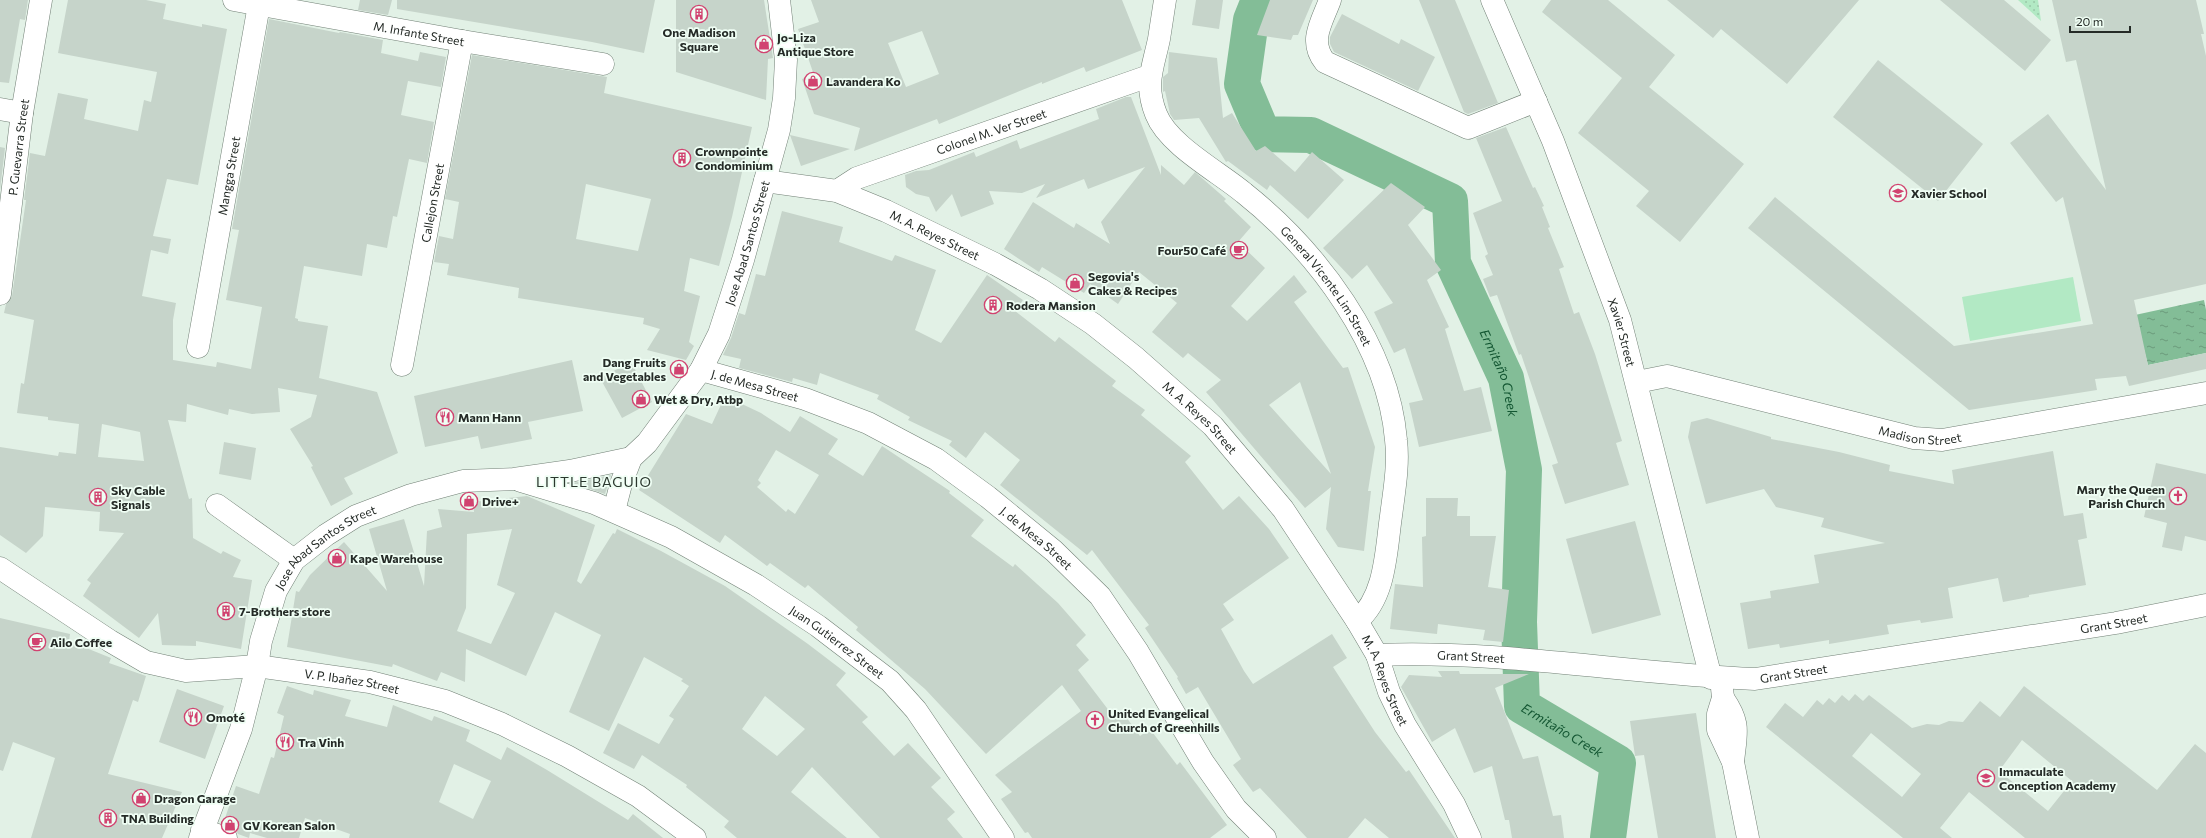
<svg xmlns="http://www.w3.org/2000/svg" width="2206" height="838" viewBox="0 0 2206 838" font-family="Commissioner,sans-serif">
	<defs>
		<pattern id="grass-dots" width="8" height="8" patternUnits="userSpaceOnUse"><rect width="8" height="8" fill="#b2e9c4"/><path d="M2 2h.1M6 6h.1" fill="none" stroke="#99c8a8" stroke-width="1.8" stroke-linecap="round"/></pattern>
		<pattern id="water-ripples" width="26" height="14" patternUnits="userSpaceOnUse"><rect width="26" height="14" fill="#83bd97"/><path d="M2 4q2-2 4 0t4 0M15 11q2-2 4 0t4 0" fill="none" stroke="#6b9a7b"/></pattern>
	</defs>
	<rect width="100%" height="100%" fill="#e2f1e6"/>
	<!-- grass -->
	<path fill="url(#grass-dots)" d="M2018,0H2038L2041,21Z"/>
	<!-- pitch -->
	<path fill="#b2e9c4" d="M2073,277L2081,321L1970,341L1962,297Z"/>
	<!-- water -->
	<path fill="url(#water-ripples)" d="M2204,300L2206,310V353L2148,365L2135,315Z"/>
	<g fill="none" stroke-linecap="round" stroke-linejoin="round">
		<!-- river -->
		<path stroke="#83bd97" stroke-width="36" id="s1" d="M1259,0L1251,20L1242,84L1263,134L1311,135L1450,201L1453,263L1506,378L1524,470L1519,622L1522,706L1618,763L1608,838"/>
	</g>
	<!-- building -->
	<path fill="#c6d4ca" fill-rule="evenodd" d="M0,0H28L25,20L20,19L9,83L0,82Z
		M68,0H146L166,4L163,19L202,27V24L227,29L198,185L167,179L153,236L171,239L168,254L151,250L142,296L176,303L173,320V360L216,367L217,362L251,369L262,307L226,300L239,230L232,229L269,19L339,33L340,32L383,40L381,53L418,61L420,52L446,57L441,87L408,81L401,115L434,122L427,163L409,159L397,217L393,216L387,248L367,244L362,276L304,266L295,318L298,319V321L328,326L319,378L377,392L398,453L344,478L353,494L331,506L311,467L313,466L290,429L311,417L317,395L278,388L280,412L252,414L229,409L228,415L187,404L186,422L168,420L189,499L192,498L193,538L221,554L223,551L241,560L233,577L252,580L241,649L196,641V646L162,645L158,613L139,638L83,596L91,583L87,580L124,533L99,531L100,512L45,507L43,536L26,553L0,535V447L58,456L59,452L76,454L79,424L48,420V417L17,413L21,383L24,384L34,320L4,313L6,304L12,296L26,200H24L30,153L45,156L58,93L88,99L84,119L138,131L144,100L151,102L157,72L58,53ZM102,424L140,432L144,461L98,457Z
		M360,0H392L388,15L358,10Z
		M397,0H655L644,53L592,42L397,9Z
		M676,0H764L773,58L768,59L766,100L676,72Z
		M811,0H1122L1142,50L1086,72L1084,67L1042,84V82L939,124L937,119L854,151L860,128L814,114L802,79L814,75L798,29L819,22ZM922,31L939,74L906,87L888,43Z
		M1196,0H1223L1219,29L1192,25Z
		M1270,0H1313L1298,35H1293L1291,40L1257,35Z
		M1419,0H1455L1498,103L1468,114L1464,112Z
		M1551,0H1608L1675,55L1649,87L1744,164L1680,242L1636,206L1649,191L1578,133L1622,78L1542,12Z
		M1667,0H1859L1787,84L1721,29L1713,38Z
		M1940,0H2004L2051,40L2025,71Z
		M2052,0H2196L2204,34H2201L2206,56V284L2134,300L2148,365L2206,353V369L2129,386L2126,376L2095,379L2097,390L1969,410L1748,228L1775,197L1954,346L2093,324L2063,197L2056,202L2010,143L2048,114L2106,190L2076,60L2066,62Z
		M1342,14L1399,44L1401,39L1435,57L1418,91L1334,52L1330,44V37Z
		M1169,52L1217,58L1223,118L1232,113L1256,151L1265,146L1295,172L1312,152L1344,180L1308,219L1270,185L1267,190L1228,161L1226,162L1199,118L1174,120L1170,114L1165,91L1163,92V77L1168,73Z
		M472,55L607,77L604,93L752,127L732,217L719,266L690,258L684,291L700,296L689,342L694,346L686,360L647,350L660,329L643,324L644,318L518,298L519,288L447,275L449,264L434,262L439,236L453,239L459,202L445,199ZM586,184L651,199L638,251L576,239Z
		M1878,60L1983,144L1938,201L1833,117Z
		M1126,97H1131L1161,175V165L1184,185L1195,172L1226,199L1224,201L1251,227L1238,242L1265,268L1231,306L1247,321L1294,275L1307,292L1294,302L1343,368L1348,367L1375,447L1368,491H1371L1364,551L1338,547L1326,529L1331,487L1305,508L1206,392L1221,380L1188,353L1183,358L1152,332L1177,303L1139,272L1118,304L1090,284L1084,293L1042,267L1039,272L1004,249L1033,202L1074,228L1076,223L1110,244L1101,222L1145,167L1088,189L1084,179L1036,198L1045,184L1022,193L989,191L994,204L961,217L952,194L936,212L929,197L916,194L906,187L905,175L916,171L929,170L974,152L976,157L1017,140L1020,149L1099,119L1096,109ZM1300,382L1331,474L1269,405Z
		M1506,127L1533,188L1535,187L1544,206L1542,207L1550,227L1548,228L1564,267L1559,269L1574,314L1579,312L1595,354L1622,441L1616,443L1629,485L1565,504L1552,465L1558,463L1521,354L1519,355L1497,295L1490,297L1483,279L1493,275L1485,256L1488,254L1473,213L1502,201L1476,138Z
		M790,135L850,149L801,166Z
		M0,147L5,148L0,190Z
		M1391,183L1425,207L1408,225L1441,270L1427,280L1449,327L1445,329L1464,391L1481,387L1492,431L1419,447L1409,403L1423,400L1405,348L1394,353L1374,312L1393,303L1367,265L1352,279L1323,248Z
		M782,211L843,227L839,242L892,261L895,255L936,270L915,330L941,343L987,275L1023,300L1015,311L1055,342L1059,337L1116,381L1112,386L1145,410L1141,415L1191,456L1185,462L1223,510L1239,496L1269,529L1289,558L1223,604L1234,620L1221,629L1244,671L1253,684L1332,634L1347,658L1333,667L1375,732L1406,772L1409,770L1455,838H1389L1365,818L1348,838H1307L1260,788L1253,792L1233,765L1241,759L1198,687L1186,694L1177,678L1178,677L1145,628L1149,625L1092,550L1087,555L1000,485L1020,460L985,432L966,458L949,445L952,441L908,420L910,417L877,399L879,395L820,373L817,385L793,378L792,382L739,368L741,359L723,355L731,338L739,313L745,315L756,274L765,276Z
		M572,360L583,411L528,422L532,439L481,449L478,436L425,447L414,396Z
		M631,362L652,402L622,418L600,378Z
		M725,396L761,413L790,432L800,416L838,439L828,454L863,476L882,446L950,491L949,493L984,520L971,536L1013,567L1015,564L1058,603L1086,635L1076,645L1089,660L1078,670L1113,716L1121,710L1140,736L1150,729L1177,765L1180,762L1227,825L1210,838H1032L1028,832L1025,833L1001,799L1012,792L995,775L1081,711L1062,685L986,754L925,689L856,630L858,627L808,585L805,588L770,563L767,566L725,535L720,543L639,490L686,414L712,424ZM776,450L819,475L795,514L788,509L786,512L757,487L761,483L758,480Z
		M1707,418L1771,437V439L1839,452L1890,465L1889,471L1954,484L1952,470L2053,451L2064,516L2083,513L2087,538L2078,540L2086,585L2029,595V597L2003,602L1998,578L1948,588L1953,618L1921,623L1920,620L1887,625L1889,634L1829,644V640L1780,648L1779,644L1748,649L1740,603L1771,598L1770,591L1819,583L1814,555L1885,543L1821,527L1824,518L1776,507L1764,489L1706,504L1688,437L1691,422Z
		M224,442L256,448L251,480L219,474Z
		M2156,463L2206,474V541L2185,536L2182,551L2162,547L2167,523L2144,517Z
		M611,475L605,494L572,483H573Z
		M527,496L595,525L577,581L581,584L613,533L615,534L617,529L661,551L725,586L808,644L846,673L836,685L868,717L862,722L894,756L908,743L941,778L931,787L955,812L947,819L963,838H880L812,767L791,792L847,838H737L724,827L729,821L686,787L687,785L642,755L634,769L603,753L618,723L659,744L674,719L669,716L689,686L681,681L683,679L644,657L609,731L569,712L601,635L555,612L526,676L466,649L465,682L441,672L437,681L393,664L392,667L287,647L296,591L299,592L310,575L344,542L387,591L369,529L404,519L424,586L427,531L442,527L438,509L474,512L473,502ZM512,529L497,585L515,593L491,644L457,631L466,608L467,534ZM765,696L805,729L777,756L742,729Z
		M1426,498H1458L1457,516H1470V536H1496L1488,587L1509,590L1503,642L1483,640L1485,630L1438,624L1437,634L1390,629L1395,584L1423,587L1422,537L1426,536Z
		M1635,521L1661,615L1592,634L1566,539Z
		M0,618L70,634L69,641L111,658L109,663L146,676L138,702L133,700L108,774L182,792L162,838H31L55,758L13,742L3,771L0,770Z
		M1438,671H1459L1460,674H1529L1495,688L1523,759L1538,756L1553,816L1561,815L1564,838H1512L1509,820H1505L1492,766L1474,773L1455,728L1432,742L1401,687L1409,675L1442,677Z
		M287,686L313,695L314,690L351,700L345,716L387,727L393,705L432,721L434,716L470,730L466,741L501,760L507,747L547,770L628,820L633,814L663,838H349L350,834L305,818L299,838H267L250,833L249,838L238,834L235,829L223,824L236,786L259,794L271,757L274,758L284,716L277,713ZM454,764L491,781L473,819L439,802Z
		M2024,686L2157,790L2195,744L2206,753V838H2025L1969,792L1940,828L1952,838H1903L1766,727L1785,703L1803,717L1817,700L1823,705L1829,698L1835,703L1842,695L1849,701L1855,694L1863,701L1869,695L1912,728L1927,724L1939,725L1949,721L1963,722L1980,701L2000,717ZM1871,733L1921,774L1902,797L1852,756ZM2022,740L2072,781L2048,811L1999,771Z
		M177,689L224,706L205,759L159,742Z
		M1696,713L1716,838H1658L1644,755L1635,756L1630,721Z"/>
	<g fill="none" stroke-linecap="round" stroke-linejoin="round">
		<defs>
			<g id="minor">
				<path id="s2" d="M234,0L462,41L603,64"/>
				<path id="s3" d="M1165,0C1163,13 1161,26 1159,39C1153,68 1144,84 1156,114C1168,145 1219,172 1244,193C1317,251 1388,345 1396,440C1399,465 1394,492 1391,516C1386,550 1386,597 1357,621"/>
				<path d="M1330,0C1322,22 1308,41 1325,62L1468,128L1536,101"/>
				<path id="s4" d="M1492,0L1553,141L1620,320L1711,678"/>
				<path d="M0,109L22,113"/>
				<path id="s5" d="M765,181L837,191L886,211L995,264L1040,289L1093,324L1136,358L1213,426L1283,509L1357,621L1377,655L1389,692L1405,725L1454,804L1470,838"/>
				<path id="s6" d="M837,191L857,178L1149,76"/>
				<path id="s7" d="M198,347L259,5"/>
				<path id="s8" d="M402,365L462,41"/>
				<path id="s9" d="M701,370L805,399L868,423L936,459L988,497L1054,551L1100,596L1138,652L1203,762L1236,809L1265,838"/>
				<path id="s10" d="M1637,382L1667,376L1914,438L1942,440L2206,393"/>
				<path id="s11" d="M521,481L594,503L671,537L756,585L818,626L890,681L916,710L1003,838"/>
				<path d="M217,505L294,560"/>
				<path id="s12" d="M614,511L621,484L631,458L647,443L701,370L719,334L743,260L779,130L784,98L786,60L779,0"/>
				<path id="s13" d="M0,568L110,641L146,662L186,671L257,666L370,682L445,701L502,724L567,756L638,796L695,838"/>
				<path id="s14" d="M1377,655C1504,650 1629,674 1755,679L2116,623L2206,605"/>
				<path d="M1721,678L1723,698L1718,714V730L1733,762L1748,838"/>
				<path d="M1723,698C1741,724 1736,732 1733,762"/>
				<path d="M202,830L226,838"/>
				<path id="s15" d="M200,838L241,729L257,666L261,641L276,591L294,560L326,535L356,516L411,495L463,481L514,479L570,471L631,458"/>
			</g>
			<g id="major">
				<path id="s16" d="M0,294L22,113L41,0"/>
			</g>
		</defs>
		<!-- minor casing -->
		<use href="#minor" stroke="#728076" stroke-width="23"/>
		<!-- major casing -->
		<use href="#major" stroke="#728076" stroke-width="23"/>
		<!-- minor -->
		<use href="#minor" stroke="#fff" stroke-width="22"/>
		<!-- major -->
		<use href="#major" stroke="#fff" stroke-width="22"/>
	</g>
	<!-- icons -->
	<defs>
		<symbol id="building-ring" viewBox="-11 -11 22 22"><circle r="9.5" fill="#effef4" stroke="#d14370" stroke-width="1.5"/><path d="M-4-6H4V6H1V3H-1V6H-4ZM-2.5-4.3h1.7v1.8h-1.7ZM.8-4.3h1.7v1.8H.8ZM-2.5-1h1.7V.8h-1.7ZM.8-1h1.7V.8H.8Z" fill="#d14370"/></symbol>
		<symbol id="shop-ring" viewBox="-11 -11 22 22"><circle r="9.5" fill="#effef4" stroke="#d14370" stroke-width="1.5"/><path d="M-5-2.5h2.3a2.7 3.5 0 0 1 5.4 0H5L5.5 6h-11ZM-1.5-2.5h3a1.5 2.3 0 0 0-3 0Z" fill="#d14370"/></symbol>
		<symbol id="school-ring" viewBox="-11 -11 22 22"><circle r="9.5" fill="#effef4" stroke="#d14370" stroke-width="1.5"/><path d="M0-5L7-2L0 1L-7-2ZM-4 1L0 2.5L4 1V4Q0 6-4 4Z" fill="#d14370"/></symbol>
		<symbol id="cafe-ring" viewBox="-11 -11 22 22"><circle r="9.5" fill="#effef4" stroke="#d14370" stroke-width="1.5"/><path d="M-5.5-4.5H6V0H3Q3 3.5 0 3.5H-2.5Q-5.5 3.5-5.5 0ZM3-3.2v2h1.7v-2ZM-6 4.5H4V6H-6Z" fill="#d14370"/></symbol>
		<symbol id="restaurant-ring" viewBox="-11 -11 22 22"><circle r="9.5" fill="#effef4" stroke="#d14370" stroke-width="1.5"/><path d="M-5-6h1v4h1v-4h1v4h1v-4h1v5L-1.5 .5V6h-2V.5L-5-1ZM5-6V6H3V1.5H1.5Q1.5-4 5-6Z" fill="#d14370"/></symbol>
		<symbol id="church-ring" viewBox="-11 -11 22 22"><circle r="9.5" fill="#effef4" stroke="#d14370" stroke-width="1.5"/><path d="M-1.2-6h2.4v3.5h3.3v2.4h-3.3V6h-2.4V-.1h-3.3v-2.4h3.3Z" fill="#d14370"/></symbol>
	</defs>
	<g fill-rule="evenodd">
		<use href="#building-ring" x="689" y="4" width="20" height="20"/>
		<use href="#shop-ring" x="754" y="34" width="20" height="20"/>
		<use href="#shop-ring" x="803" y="71" width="20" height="20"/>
		<use href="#building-ring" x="672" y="148" width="20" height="20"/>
		<use href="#school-ring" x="1888" y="183" width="20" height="20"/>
		<use href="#cafe-ring" x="1229" y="240" width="20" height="20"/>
		<use href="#shop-ring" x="1065" y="273" width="20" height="20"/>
		<use href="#building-ring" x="983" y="295" width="20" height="20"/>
		<use href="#shop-ring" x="669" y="359" width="20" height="20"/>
		<use href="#shop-ring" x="631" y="389" width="20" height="20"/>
		<use href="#restaurant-ring" x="435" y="407" width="20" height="20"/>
		<use href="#church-ring" x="2168" y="486" width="20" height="20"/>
		<use href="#building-ring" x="88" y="487" width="20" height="20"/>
		<use href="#shop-ring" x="459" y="491" width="20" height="20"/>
		<use href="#shop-ring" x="327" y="548" width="20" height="20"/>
		<use href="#building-ring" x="216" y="601" width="20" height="20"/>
		<use href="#cafe-ring" x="27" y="632" width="20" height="20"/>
		<use href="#restaurant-ring" x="183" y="707" width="20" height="20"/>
		<use href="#church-ring" x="1085" y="710" width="20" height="20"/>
		<use href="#restaurant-ring" x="275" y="732" width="20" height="20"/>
		<use href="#school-ring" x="1976" y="768" width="20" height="20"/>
		<use href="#shop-ring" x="131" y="788" width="20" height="20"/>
		<use href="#building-ring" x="98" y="808" width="20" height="20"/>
		<use href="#shop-ring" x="220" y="815" width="20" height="20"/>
	</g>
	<g text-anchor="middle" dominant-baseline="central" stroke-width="3.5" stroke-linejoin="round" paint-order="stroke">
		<!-- poi labels -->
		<g font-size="12" font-weight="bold" fill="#252b27" stroke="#effef4" text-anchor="start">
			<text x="699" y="32" text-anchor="middle">One Madison<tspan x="699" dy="14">Square</tspan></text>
			<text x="777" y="37">Jo-Liza<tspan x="777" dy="14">Antique Store</tspan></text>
			<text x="826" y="81">Lavandera Ko</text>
			<text x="695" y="151">Crownpointe<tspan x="695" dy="14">Condominium</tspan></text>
			<text x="1911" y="193">Xavier School</text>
			<text x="1226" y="250" text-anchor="end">Four50 Café</text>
			<text x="1088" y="276">Segovia's<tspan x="1088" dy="14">Cakes &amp; Recipes</tspan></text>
			<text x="1006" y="305">Rodera Mansion</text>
			<text x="666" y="362" text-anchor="end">Dang Fruits<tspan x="666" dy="14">and Vegetables</tspan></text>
			<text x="654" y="399">Wet &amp; Dry, Atbp</text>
			<text x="458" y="417">Mann Hann</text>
			<text x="2165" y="489" text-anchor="end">Mary the Queen<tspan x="2165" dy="14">Parish Church</tspan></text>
			<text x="111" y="490">Sky Cable<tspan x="111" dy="14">Signals</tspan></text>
			<text x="482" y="501">Drive+</text>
			<text x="350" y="558">Kape Warehouse</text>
			<text x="239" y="611">7-Brothers store</text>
			<text x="50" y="642">Ailo Coffee</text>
			<text x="1108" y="713">United Evangelical<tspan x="1108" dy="14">Church of Greenhills</tspan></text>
			<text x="206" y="717">Omoté</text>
			<text x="298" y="742">Tra Vinh</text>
			<text x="1999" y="771">Immaculate<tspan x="1999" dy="14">Conception Academy</tspan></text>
			<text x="154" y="798">Dragon Garage</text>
			<text x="121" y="818">TNA Building</text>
			<text x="243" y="825">GV Korean Salon</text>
		</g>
		<!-- street labels -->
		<g font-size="12" fill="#252b27" stroke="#effef4">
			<text stroke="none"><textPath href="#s2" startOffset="188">M. Infante Street</textPath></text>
			<text stroke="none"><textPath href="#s6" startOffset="166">Colonel M. Ver Street</textPath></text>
			<text stroke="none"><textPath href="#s16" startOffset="148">P. Guevarra Street</textPath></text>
			<text stroke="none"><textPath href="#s7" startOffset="174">Mangga Street</textPath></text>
			<text stroke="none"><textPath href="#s8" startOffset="165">Callejon Street</textPath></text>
			<text stroke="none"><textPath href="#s5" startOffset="180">M. A. Reyes Street</textPath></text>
			<text stroke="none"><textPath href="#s12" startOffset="304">Jose Abad Santos Street</textPath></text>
			<text stroke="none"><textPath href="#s3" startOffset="361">General Vicente Lim Street</textPath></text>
			<text stroke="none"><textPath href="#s4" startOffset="357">Xavier Street</textPath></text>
			<text stroke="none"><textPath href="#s9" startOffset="56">J. de Mesa Street</textPath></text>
			<text stroke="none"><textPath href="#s5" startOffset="504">M. A. Reyes Street</textPath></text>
			<text stroke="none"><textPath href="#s10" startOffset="291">Madison Street</textPath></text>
			<text stroke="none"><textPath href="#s9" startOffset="380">J. de Mesa Street</textPath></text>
			<text stroke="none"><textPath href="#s15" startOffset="327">Jose Abad Santos Street</textPath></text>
			<text stroke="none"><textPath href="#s14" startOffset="742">Grant Street</textPath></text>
			<text stroke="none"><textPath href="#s11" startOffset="357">Juan Gutierrez Street</textPath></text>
			<text stroke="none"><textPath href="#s14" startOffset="94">Grant Street</textPath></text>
			<text stroke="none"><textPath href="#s14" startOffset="418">Grant Street</textPath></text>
			<text stroke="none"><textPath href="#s5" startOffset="828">M. A. Reyes Street</textPath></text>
			<text stroke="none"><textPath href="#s13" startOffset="382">V. P. Ibañez Street</textPath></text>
		</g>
		<!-- water labels -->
		<g font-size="13" font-style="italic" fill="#135632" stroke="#effef4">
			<text stroke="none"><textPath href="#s1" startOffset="524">Ermitaño Creek</textPath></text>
			<text stroke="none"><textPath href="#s1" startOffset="908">Ermitaño Creek</textPath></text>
		</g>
		<!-- quarter labels -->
		<g font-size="14" letter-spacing="1" fill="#2b372e" stroke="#effef4">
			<text x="594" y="481">LITTLE BAGUIO</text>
		</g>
	</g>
	<!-- scale -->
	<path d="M2070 26v6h60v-6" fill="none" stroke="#252b27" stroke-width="2"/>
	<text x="2076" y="26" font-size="12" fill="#252b27" stroke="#effef4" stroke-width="3" paint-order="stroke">20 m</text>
</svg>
